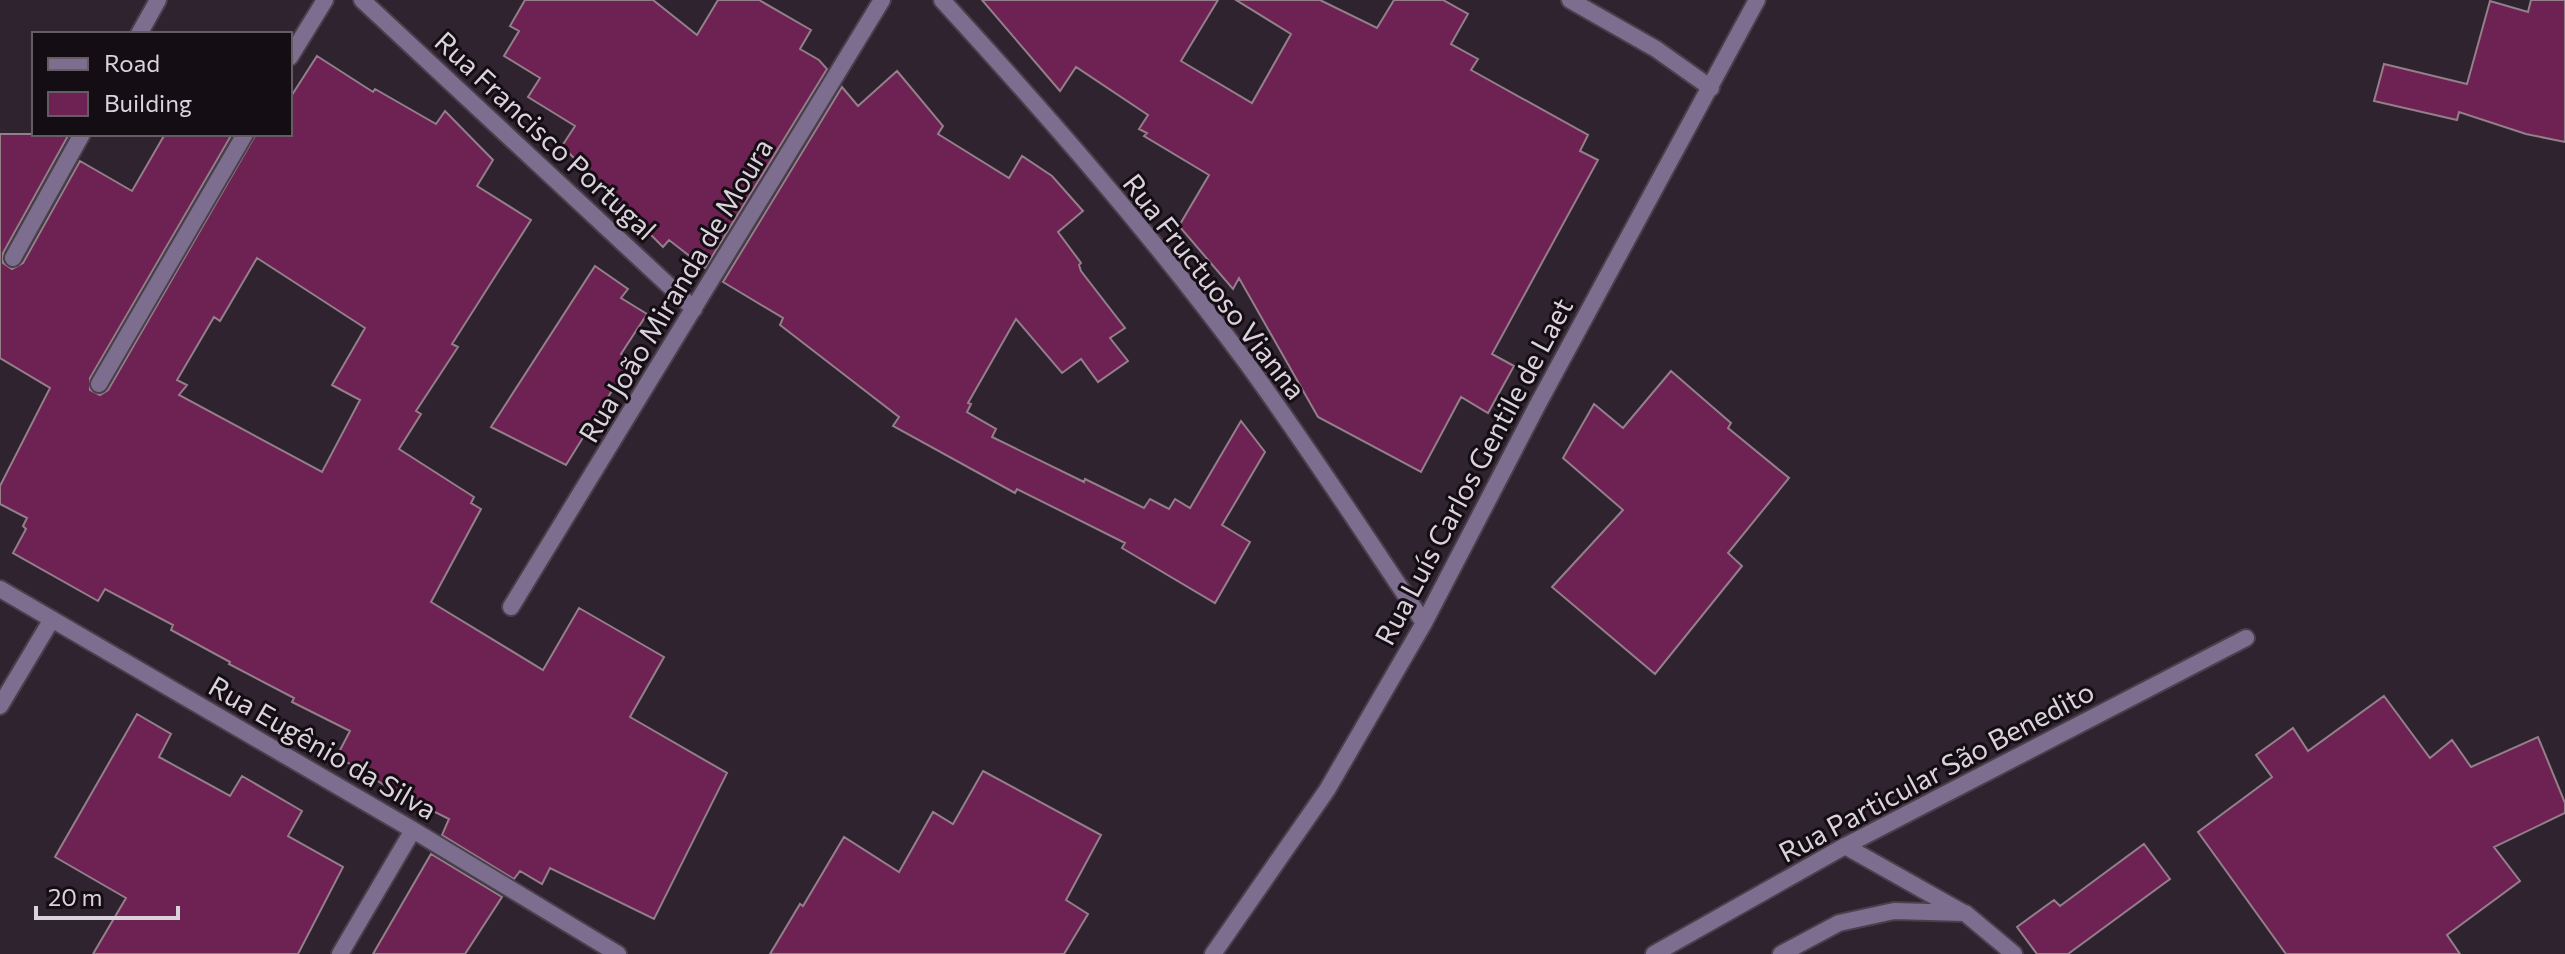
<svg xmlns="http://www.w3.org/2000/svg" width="2565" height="954" viewBox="0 0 2565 954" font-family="Commissioner,sans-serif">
	<rect width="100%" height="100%" fill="#2f232f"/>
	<!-- building -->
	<path fill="#6e2153" stroke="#937f8a" stroke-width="2" fill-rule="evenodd" d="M525,0H653L697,35L718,0H759L811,30L800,49L819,60L827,69L705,268L669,240L663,247L562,146L575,126L528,97L540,78L504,56L519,31L510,26Z
		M982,0H1218L1181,61L1252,103L1291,34L1236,0H1320L1377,28L1394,0H1443L1468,14L1451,44L1478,59L1471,70L1588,135L1580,151L1598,160L1492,354L1514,366L1488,413L1461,397L1421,472L1318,417L1239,278L1233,289L1179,226L1209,175L1144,136L1147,133L1139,129L1148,115L1076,67L1060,91Z
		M2531,0H2565V142L2526,134L2459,112L2457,120L2374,101L2384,64L2467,84L2490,1L2528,12Z
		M317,56L373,92L375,89L436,124L445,111L493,160L477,186L531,220L452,344L458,347L416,411L421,414L399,449L474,497L471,503L481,509L431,602L543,670L579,608L664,657L630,717L727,773L654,919L550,868L542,884L520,871L514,879L442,835L449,819L397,793L337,756L350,731L292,702L294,698L229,664L230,662L171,630L173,625L105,589L98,601L13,553L26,529L23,526L27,518L0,504V486L50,388L0,358V134H69L3,253V263L12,269L23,263L80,161L132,191L165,134H232L90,378V390L100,395L108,390L256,134H290V98ZM257,258L365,328L332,385L360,400L322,472L179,395L187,385L177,380L214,317L220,321Z
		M897,71L943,126L938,134L1009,178L1022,156L1052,176L1083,211L1058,232L1081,263L1079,265L1081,271L1125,328L1110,338L1128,361L1098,382L1081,359L1062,373L1016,319L968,403L971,404L967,412L996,429L992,437L1084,482L1085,479L1144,508L1150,499L1169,509L1175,499L1190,508L1241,421L1265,452L1222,525L1250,542L1215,603L1122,548L1125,543L1017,489L1015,493L893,426L899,417L780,325L783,318L723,282L842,87L858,106Z
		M595,266L628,289L621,298L647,314L621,354L631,360L566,465L491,427Z
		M1671,371L1731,423L1728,428L1789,478L1728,553L1742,566L1655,674L1552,587L1623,510L1563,458L1594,404L1623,428Z
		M2384,696L2430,758L2452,740L2471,767L2538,737L2565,803V813L2494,847L2520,881L2447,935L2460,954H2286L2198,832L2272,777L2256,755L2293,728L2308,751Z
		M137,714L171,734L159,757L230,796L242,776L302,811L288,836L343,867L298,954H93L126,898L55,857Z
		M983,771L1101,835L1066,900L1088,914L1064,954H770L800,904L803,906L844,837L899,872L933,812L953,824Z
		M2144,844L2170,879L2068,954H2037L2017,927L2054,900L2060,906Z
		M431,854L502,897L465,954H373Z"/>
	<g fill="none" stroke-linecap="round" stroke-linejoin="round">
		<defs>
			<path id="lane" d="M1845,846L1962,912
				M1781,954L1839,923L1894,911L1965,913L2014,954"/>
			<path id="street" d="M362,0L694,309
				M942,0C1048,116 1152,235 1246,362C1308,447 1365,535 1424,623
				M1570,0L1656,49L1711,88
				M139,34L158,0
				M290,57L325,0
				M13,258L82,134
				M99,384L245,134
				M0,589L413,830L618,954
				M511,607L882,0
				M0,706L52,619
				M340,954L413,830
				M1213,954L1327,790L1424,623L1538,404L1757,0
				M1654,954L1845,846L2246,638"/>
		</defs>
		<!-- lane casing -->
		<use href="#lane" stroke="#4b3f4b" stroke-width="20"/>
		<!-- street casing -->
		<use href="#street" stroke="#4b3f4b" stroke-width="20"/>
		<!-- lane -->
		<use href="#lane" stroke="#7d6e90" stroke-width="16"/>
		<!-- street -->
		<use href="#street" stroke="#7d6e90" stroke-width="16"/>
	</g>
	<g text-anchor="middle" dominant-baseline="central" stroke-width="6" stroke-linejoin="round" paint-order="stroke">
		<!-- street labels -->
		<g font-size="28" fill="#dbd3dc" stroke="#140e14">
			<text transform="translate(546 135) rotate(43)">Rua Francisco Portugal</text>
			<text transform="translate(1215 286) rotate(52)">Rua Fructuoso Vianna</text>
			<text transform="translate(675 290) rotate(-59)">Rua João Miranda de Moura</text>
			<text transform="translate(1473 471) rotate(-62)">Rua Luís Carlos Gentile de Laet</text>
			<text transform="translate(323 747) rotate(30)">Rua Eugênio da Silva</text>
			<text transform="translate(1936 771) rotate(-28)">Rua Particular São Benedito</text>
		</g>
	</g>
	<!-- legend -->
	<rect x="32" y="32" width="260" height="104" fill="#140e14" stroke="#645d64" stroke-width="2"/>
	<rect x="48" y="58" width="40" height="12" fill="#7d6e90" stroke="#645d64" stroke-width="2"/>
	<text x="104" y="72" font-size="24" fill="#dbd3dc">Road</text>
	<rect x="48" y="92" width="40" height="24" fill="#6e2153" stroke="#645d64" stroke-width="2"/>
	<text x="104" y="112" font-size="24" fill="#dbd3dc">Building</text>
	<!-- scale -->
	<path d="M36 906v12h142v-12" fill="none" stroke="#dbd3dc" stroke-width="4"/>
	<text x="48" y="906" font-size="24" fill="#dbd3dc" stroke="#140e14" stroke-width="6" paint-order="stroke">20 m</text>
</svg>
